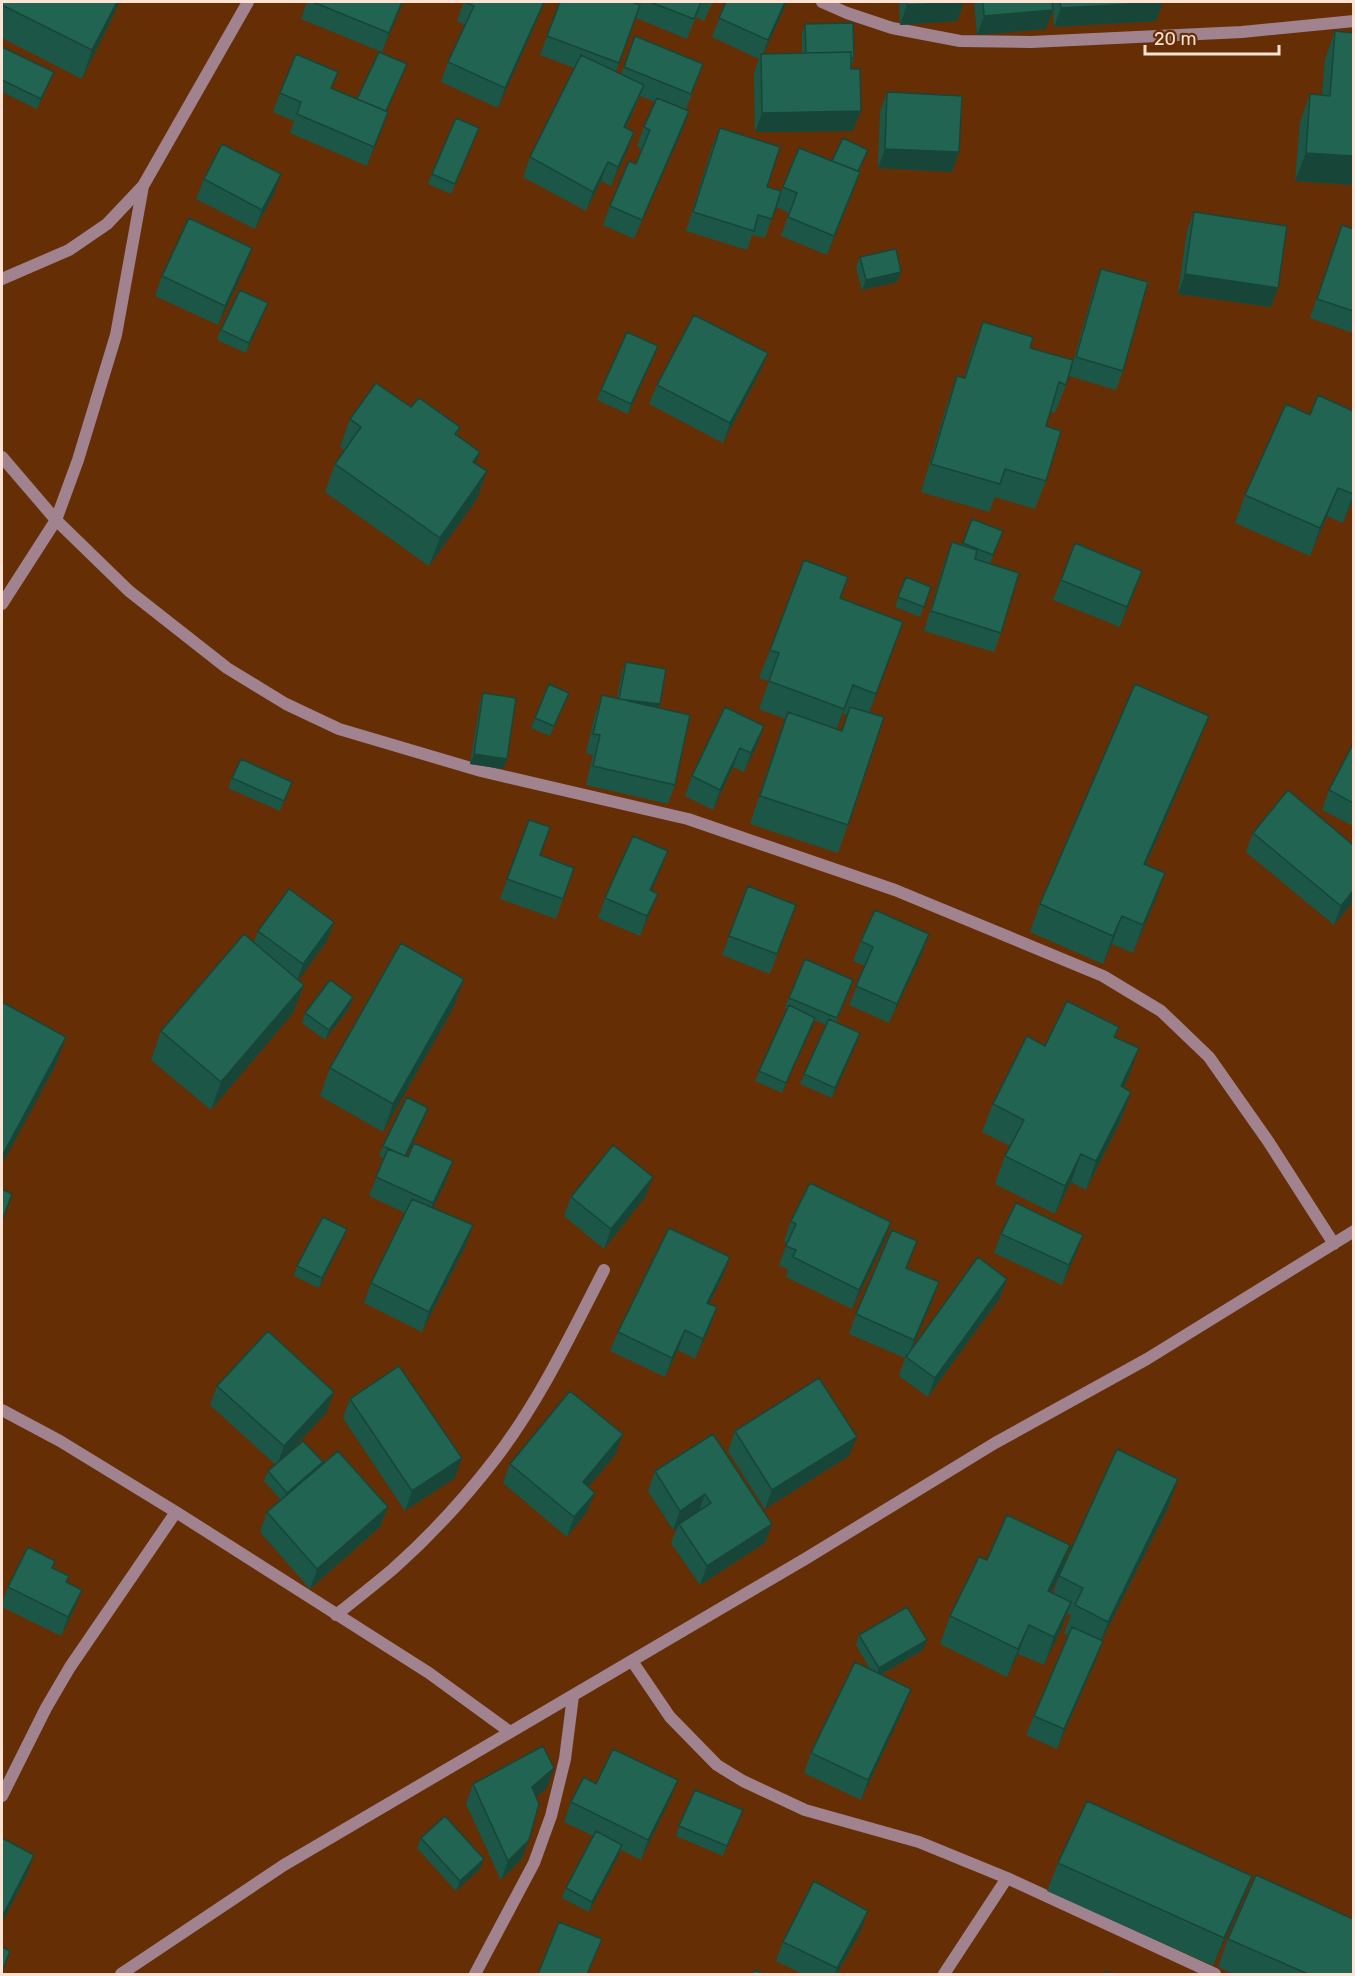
<svg xmlns="http://www.w3.org/2000/svg" width="1355" height="1976" viewBox="0 0 1355 1976" font-family="Rubik,sans-serif">
	<rect width="100%" height="100%" fill="#652e05"/>
	<g fill="none" stroke-linecap="round" stroke-linejoin="round">
		<!-- street -->
		<path stroke="#a18390" stroke-width="12" d="M822,2L847,13L892,28L960,41L1031,42L1242,32L1354,21
			M2,279L69,250L107,224L143,186L248,2
			M2,457L56,520L129,591L227,668L286,704L339,729L481,771L688,819L895,890L1103,976L1161,1011L1209,1057L1268,1141L1334,1244
			M2,604L56,520L78,460L116,335L143,186
			M2,1410L60,1441L176,1512L429,1673L510,1732
			M336,1615C355,1600 374,1585 393,1569C429,1537 465,1498 495,1459C539,1402 571,1334 604,1270
			M632,1661L670,1717L717,1765L743,1781L805,1810L919,1842L1007,1878L1215,1974
			M2,1796L46,1708L70,1667L176,1512
			M121,1974L284,1865L805,1559L995,1443L1147,1359L1354,1231
			M475,1974L534,1863L551,1816L565,1759L573,1696
			M944,1974L1007,1878"/>
	</g>
	<!-- wall -->
	<path fill="#1c5646" fill-rule="evenodd" d="M2,2L114,14L82,79L2,38Z
		M307,2H403L382,52L301,19Z
		M464,2H545L498,108L441,82L448,62L465,25L457,21Z
		M560,2H713L704,21L696,17L687,39L636,18L616,72L621,74L635,36L703,64L686,110L689,111L682,131L634,239L603,225L610,206L636,164L642,149L637,146L644,127L655,102L640,96L626,128L634,132L627,151L611,186L601,181L586,211L523,177L530,157L574,68L540,55Z
		M726,2H787L763,54L802,53V34L805,24L854,58L851,67V69L861,111L853,131L755,132L754,73L759,59L712,37Z
		M899,2H964L957,21L900,25Z
		M974,2H1163L1156,21L1054,27L1053,10L1046,29L977,35Z
		M1335,31L1353,185L1295,181L1300,122L1310,94L1322,95L1325,59Z
		M2,47L54,72L37,109L2,92Z
		M338,72L331,88L357,99L403,74L386,112H388L367,166L290,133L294,121L273,112L280,93Z
		M887,92L959,152L952,172L878,168L880,112Z
		M479,128L451,194L428,184L432,174Z
		M720,128L778,201L783,187L832,161L864,160L859,172H860L853,192L827,255L781,236L789,213L776,207L765,238L752,235L747,250L686,231L712,147Z
		M204,179L274,194L255,229L196,199Z
		M1194,212L1278,288L1271,307L1178,294L1187,231Z
		M1342,225L1353,229V333L1310,318Z
		M860,257L901,272L897,282L862,290L856,267Z
		M245,268L218,325L155,296L162,276Z
		M1101,269L1123,371L1116,390L1069,376L1094,288Z
		M268,303L264,313L246,353L217,340L221,330Z
		M983,322L1030,348L1066,385L1055,413L1050,411L1046,426V481L1035,509L995,497L989,512L921,492L947,404L957,376L964,378L972,350Z
		M768,353L760,372L723,443L649,404L657,385Z
		M654,356L628,414L597,400L601,390Z
		M411,407L460,427L457,435L476,464L487,471L477,499L429,566L325,492L335,464L345,451L340,447L350,419Z
		M1353,411V500L1343,523L1327,516L1310,556L1235,523L1245,495L1310,415Z
		M972,519L1003,531L990,564L1001,633L994,652L924,631L945,561L952,542L962,545Z
		M906,577L931,587L920,617L895,607Z
		M1061,580L1135,590L1120,627L1053,600Z
		M841,598L903,622L869,713L848,825L838,853L750,824L785,719L759,709L769,681L759,678L770,650ZM843,713L847,715L842,730L837,729Z
		M626,662L660,704L658,708L675,785L668,804L586,785L593,755L586,753L595,715L602,695L617,699L622,672Z
		M483,693L507,759L503,769L470,764L480,703Z
		M565,703L550,736L531,728L535,718Z
		M764,726L757,745L744,772L733,767L713,810L685,796L692,776Z
		M1198,744L1146,865L1165,873L1155,901L1133,953L1112,944L1103,964L1030,932L1040,904Z
		M1353,744V826L1322,810L1329,790Z
		M232,778L292,782L280,811L228,788Z
		M529,820L540,855L574,868L556,919L500,899Z
		M1253,833L1353,902L1334,925L1246,852Z
		M668,851L660,871L651,891L658,894L650,913L640,936L598,918L605,898Z
		M748,886L796,905L770,974L722,955Z
		M334,922L327,941L298,980L304,985L293,1013L211,1110L151,1060L161,1031L254,942L258,931Z
		M929,934L922,954L889,1023L849,1005L865,966L853,961L861,941Z
		M850,990L836,1022L860,1033L832,1098L800,1084L826,1025L814,1020L782,1093L755,1081L787,1009L785,1008L789,998Z
		M350,1007L325,1040L302,1023L305,1013Z
		M454,1007L383,1132L320,1096L330,1068Z
		M1119,1027L1115,1037L1129,1076L1124,1087L1131,1092L1121,1120L1086,1190L1071,1182L1055,1214L995,1184L1005,1156L1010,1146L982,1132L993,1104L1045,1046Z
		M428,1108L425,1118L406,1156L446,1181L433,1208L473,1225L466,1245L422,1332L364,1303L371,1283L405,1213L369,1196L384,1159L379,1156L383,1146Z
		M646,1196L604,1249L564,1216L571,1197Z
		M791,1221L884,1242L852,1309L786,1277L788,1270L779,1265L787,1243L784,1241Z
		M1001,1234L1076,1254L1062,1285L994,1253Z
		M343,1239L319,1288L294,1276L297,1266Z
		M730,1257L723,1276L709,1304L717,1307L710,1327L695,1359L678,1350L665,1377L610,1351L618,1332Z
		M910,1261L907,1268L939,1282L932,1302L911,1350L1007,1279L1000,1298L928,1397L899,1376L905,1358L849,1334L856,1314Z
		M217,1386L327,1412L287,1455L323,1462L322,1465L388,1507L380,1527L310,1589L260,1532L267,1512L281,1500L264,1481L268,1471L276,1465L210,1405Z
		M350,1399L455,1478L405,1511L343,1418Z
		M735,1431L849,1456L765,1509L728,1451Z
		M616,1454L588,1487L587,1512L567,1537L503,1483L510,1464Z
		M655,1471L772,1524L765,1543L700,1585L671,1543L677,1528L673,1530L648,1491Z
		M1178,1479L1168,1508L1102,1640L1103,1641L1096,1660L1057,1749L1026,1735L1034,1716L1069,1636L1064,1633L1071,1615L1067,1613L1061,1630L1044,1665L1018,1654L1007,1677L940,1644L950,1616L1070,1545L1060,1574L1050,1593H1053L1059,1576Z
		M55,1561L53,1568L69,1576L66,1582L82,1590L74,1610L61,1636L2,1607V1603L8,1587Z
		M859,1635L923,1650L881,1675L911,1689L904,1708L861,1800L804,1773L811,1753L870,1669L856,1645Z
		M473,1784L547,1788L536,1797L522,1859L501,1880L466,1804Z
		M596,1784L670,1800L641,1860L621,1850L589,1912L562,1898L566,1888L593,1836L564,1822L571,1802Z
		M743,1810L723,1856L676,1836L679,1826Z
		M421,1838L480,1869L456,1891L417,1848Z
		M1058,1863L1252,1876L1241,1904L1213,1966L1047,1891Z
		M861,1931L837,1974H803L776,1961L783,1942Z
		M1228,1939L1353,1974H1234L1218,1967Z"/>
	<!-- shaded-wall -->
	<path fill="#174639" d="M117,2H119L114,14L82,79L92,50Z
		M402,2H403L382,52L389,33Z
		M545,2L539,16L498,108L505,88Z
		M785,2H787L761,60L768,40Z
		M964,2L957,21L900,25L907,5Z
		M1163,2L1156,21L1054,27L1061,8Z
		M1053,10L1046,29L977,35L984,16Z
		M407,64L403,74L379,128L383,118Z
		M54,72L50,82L37,109L41,99Z
		M644,85L636,104L617,147L624,127Z
		M689,111L682,131L634,239L642,220Z
		M861,111L853,131L755,132L762,113Z
		M388,112L381,132L367,166L374,147Z
		M634,132L627,151L611,186L618,167Z
		M885,149L959,152L952,172L878,168Z
		M1306,153L1353,156V185L1295,181Z
		M608,162L601,181L586,211L593,192Z
		M860,172L853,192L827,255L834,236Z
		M281,174L274,194L255,229L262,210Z
		M252,248L245,268L218,325L225,306Z
		M901,272L897,282L862,290L866,280Z
		M1185,274L1278,288L1271,307L1178,294Z
		M268,303L264,313L246,353L249,343Z
		M658,346L654,356L628,414L631,404Z
		M768,353L760,372L723,443L730,423Z
		M480,452L470,480L473,462Z
		M487,471L477,499L429,566L440,538Z
		M1338,488L1327,516L1310,556L1320,528Z
		M1353,495V500L1343,523Z
		M1142,571L1135,590L1120,627L1127,607Z
		M903,622L893,651L866,722L876,694Z
		M853,685L843,713L833,737L844,709Z
		M619,700L660,704L657,714Z
		M1209,716L1198,744L1134,892L1144,864Z
		M764,726L757,745L744,772L751,753Z
		M740,748L733,767L713,810L720,790Z
		M474,754L507,759L503,769L470,764Z
		M668,851L660,871L643,910L650,890Z
		M1165,873L1155,901L1133,953L1143,925Z
		M1353,891V902L1334,925L1341,906Z
		M658,894L650,913L640,936L647,916Z
		M1122,916L1112,944L1103,964L1113,936Z
		M334,922L327,941L296,984L303,964Z
		M929,934L922,954L889,1023L897,1004Z
		M464,979L454,1007L383,1132L393,1104Z
		M304,985L293,1013L211,1110L221,1082Z
		M353,997L350,1007L325,1040L329,1030Z
		M815,1018L812,1028L782,1093L786,1083Z
		M860,1033L857,1043L832,1098L835,1088Z
		M66,1037L56,1065L2,1165V1156Z
		M1139,1048L1129,1076L1111,1114L1121,1086Z
		M1131,1092L1121,1120L1086,1190L1096,1161Z
		M428,1108L425,1118L400,1167L404,1157Z
		M1081,1154L1071,1182L1055,1214L1065,1186Z
		M453,1161L446,1181L426,1223L433,1203Z
		M653,1177L646,1196L604,1249L611,1229Z
		M891,1222L884,1242L852,1309L859,1290Z
		M473,1225L466,1245L422,1332L429,1312Z
		M347,1229L343,1239L319,1288L322,1278Z
		M1083,1235L1076,1254L1062,1285L1069,1265Z
		M917,1241L910,1261L899,1287L906,1268Z
		M730,1257L723,1276L700,1322L707,1303Z
		M1007,1279L1000,1298L928,1397L935,1378Z
		M939,1282L932,1302L907,1359L914,1340Z
		M717,1307L710,1327L695,1359L703,1339Z
		M685,1330L678,1350L665,1377L672,1358Z
		M334,1392L327,1412L277,1466L284,1446Z
		M623,1434L616,1454L576,1502L583,1482Z
		M857,1437L849,1456L765,1509L772,1490Z
		M462,1458L455,1478L405,1511L412,1491Z
		M323,1462L319,1472L284,1503L287,1493Z
		M1178,1479L1168,1508L1097,1650L1108,1622Z
		M595,1493L587,1512L567,1537L574,1517Z
		M705,1494L698,1514L679,1524L677,1528L673,1530L680,1511Z
		M388,1507L380,1527L310,1589L317,1569Z
		M772,1524L765,1543L700,1585L707,1566Z
		M1070,1545L1060,1574L1037,1619L1048,1591Z
		M82,1590L74,1610L61,1636L68,1617Z
		M1071,1602L1061,1630L1044,1665L1054,1637Z
		M1029,1625L1018,1654L1007,1677L1018,1649Z
		M927,1640L923,1650L875,1678L879,1668Z
		M1103,1641L1096,1660L1057,1749L1064,1729Z
		M911,1689L904,1708L861,1800L868,1780Z
		M554,1768L547,1788L525,1807L532,1787Z
		M678,1780L670,1800L641,1860L648,1840Z
		M743,1810L739,1820L723,1856L727,1846Z
		M529,1840L522,1859L501,1880L508,1861Z
		M622,1845L619,1855L589,1912L592,1902Z
		M34,1855L27,1875L2,1923V1918L4,1913Z
		M484,1859L480,1869L456,1891L460,1881Z
		M1252,1876L1241,1904L1213,1966L1224,1938Z
		M868,1911L861,1931L837,1974H835L837,1968Z"/>
	<!-- building -->
	<path fill="#216451" stroke="#174639" stroke-width="1.5" d="M2,2H117L92,50L2,5Z
		M313,2H402L389,33Z
		M464,2H544L505,88L448,62L474,6Z
		M560,2H632L640,5L619,63L547,36Z
		M650,2H701L694,19Z
		M726,2H785L768,40L719,18Z
		M907,2H964L907,5Z
		M983,2H1052L1053,10L984,16Z
		M1060,2H1163L1061,8Z
		M853,23L854,58H851V52L806,53L805,24Z
		M1335,31L1353,33V156L1306,153L1310,94L1330,96Z
		M635,36L703,64L691,94L624,67Z
		M2,47L54,72L41,99L2,80Z
		M379,52L407,64L386,111L357,99Z
		M851,52V69H860L861,111L762,113L761,54Z
		M296,54L338,72L331,88L388,112L374,147L297,114L301,102L280,93Z
		M581,55L644,85L624,127L634,132L618,167L608,162L593,192L530,157Z
		M887,92L962,96L959,152L885,149Z
		M657,98L689,111L642,220L610,206L629,161L636,164L650,130L644,127Z
		M456,118L479,128L455,184L432,174Z
		M720,128L780,147L767,187L781,191L772,219L758,215L754,231L693,212Z
		M843,138L868,150L858,171L832,161Z
		M222,144L281,174L262,210L204,179Z
		M799,148L860,172L834,236L788,217L797,193L783,187Z
		M1194,212L1287,226L1278,288L1185,274Z
		M189,218L252,248L225,306L162,276Z
		M1342,225L1353,229V311L1317,299Z
		M896,249L901,272L866,280L860,257Z
		M1101,269L1148,282L1123,371L1076,357Z
		M240,290L268,303L249,343L221,330Z
		M694,315L768,353L730,423L657,385Z
		M983,322L1033,337L1030,348L1073,360L1066,385L1059,382L1046,426L1061,431L1046,481L1005,469L1000,484L931,464L957,376L965,378Z
		M627,332L658,346L631,404L601,390Z
		M376,383L411,407L419,398L460,427L455,434L480,452L473,462L487,471L440,538L335,464L361,427L350,419Z
		M1318,395L1353,411V494L1338,488L1320,528L1245,495L1286,404L1310,415Z
		M972,519L1003,531L993,555L963,543Z
		M952,542L977,550L975,559L1019,573L1001,633L931,611Z
		M1075,543L1142,571L1127,607L1061,580Z
		M804,560L848,577L840,598L903,622L876,694L853,685L844,709L769,681L779,653L770,650Z
		M906,577L931,587L924,607L898,597Z
		M626,662L666,669L660,704L619,699Z
		M549,684L569,693L554,726L535,718Z
		M1135,684L1209,716L1144,864L1165,873L1143,925L1122,916L1113,936L1040,904Z
		M483,693L516,698L507,759L474,754Z
		M602,695L690,715L675,785L593,766L600,735L593,734Z
		M725,707L764,726L751,753L740,748L720,790L692,776Z
		M850,707L884,717L848,825L760,796L788,712L842,731Z
		M1353,744V803L1329,790Z
		M241,759L292,782L284,801L232,778Z
		M1288,790L1353,845V891L1341,906L1253,833Z
		M529,820L550,827L540,855L574,868L563,899L507,879Z
		M633,836L668,851L650,890L658,894L647,916L605,898Z
		M748,886L796,905L777,954L729,936Z
		M289,889L334,922L303,964L258,931Z
		M875,910L929,934L897,1004L856,986L873,947L861,941Z
		M244,934L304,985L221,1082L161,1031Z
		M401,943L464,979L393,1104L330,1068Z
		M805,959L853,980L837,1018L789,998Z
		M330,980L353,997L329,1030L305,1013Z
		M1067,1001L1119,1027L1114,1037L1139,1048L1121,1086L1131,1092L1096,1161L1081,1154L1065,1186L1005,1156L1024,1120L993,1104L1027,1036L1045,1046Z
		M2,1002L66,1037L2,1156Z
		M789,1005L815,1018L786,1083L759,1071Z
		M829,1019L860,1033L835,1088L804,1074Z
		M407,1097L428,1108L405,1156L383,1146Z
		M414,1143L453,1161L433,1203L376,1177L388,1149L408,1157Z
		M613,1145L653,1177L611,1229L571,1197Z
		M810,1183L891,1222L859,1290L793,1257L796,1250L786,1246L796,1224L791,1221Z
		M2,1189L12,1194L2,1221Z
		M412,1199L473,1225L429,1312L371,1283Z
		M1016,1203L1083,1235L1069,1265L1001,1234Z
		M323,1217L347,1229L322,1278L297,1266Z
		M669,1228L730,1257L707,1303L717,1307L703,1339L685,1330L672,1358L618,1332Z
		M892,1230L917,1241L906,1268L939,1282L914,1340L856,1314Z
		M978,1257L1007,1279L935,1378L906,1357Z
		M268,1331L334,1392L284,1446L217,1386Z
		M399,1366L462,1458L412,1491L350,1399Z
		M819,1378L857,1437L772,1490L735,1431Z
		M570,1391L623,1434L583,1482L595,1493L574,1517L510,1464Z
		M713,1434L772,1524L707,1566L679,1524L711,1503L705,1494L680,1511L655,1471Z
		M303,1441L323,1462L287,1493L268,1471Z
		M1117,1449L1178,1479L1108,1622L1075,1605L1083,1588L1059,1576Z
		M338,1451L388,1507L317,1569L267,1512Z
		M1007,1515L1070,1545L1048,1591L1071,1602L1054,1637L1029,1625L1018,1649L950,1616L979,1557L987,1560Z
		M28,1547L55,1561L52,1568L69,1576L66,1582L82,1590L68,1617L8,1587Z
		M907,1607L927,1640L879,1668L859,1635Z
		M1072,1627L1103,1641L1064,1729L1034,1716Z
		M855,1662L911,1689L868,1780L811,1753Z
		M543,1746L554,1768L532,1787L539,1804L529,1840L508,1861L473,1784Z
		M613,1749L678,1780L648,1840L571,1802L584,1777L596,1784Z
		M695,1790L743,1810L727,1846L679,1826Z
		M1087,1801L1252,1876L1224,1938L1058,1863Z
		M445,1816L484,1859L460,1881L421,1838Z
		M596,1831L622,1845L592,1902L566,1888Z
		M2,1838L34,1855L4,1913L2,1911Z
		M1256,1875L1353,1919V1974H1308L1228,1939Z
		M814,1881L868,1911L837,1968L783,1942Z
		M559,1922L602,1939L587,1974H538Z
		M2,1947L10,1951L2,1971Z
		M755,1970L764,1974H753Z
		M1106,1971L1112,1974H1104Z"/>
	<!-- border -->
	<rect width="1355" height="1976" fill="none" stroke="#fee2d3" stroke-width="6"/>
	<!-- scale -->
	<path d="M1145 45v9h134v-9" fill="none" stroke="#fee2d3" stroke-width="3"/>
	<text x="1154" y="45" font-size="18" fill="#fee2d3" stroke="#652e05" stroke-width="4.5" paint-order="stroke">20 m</text>
</svg>
